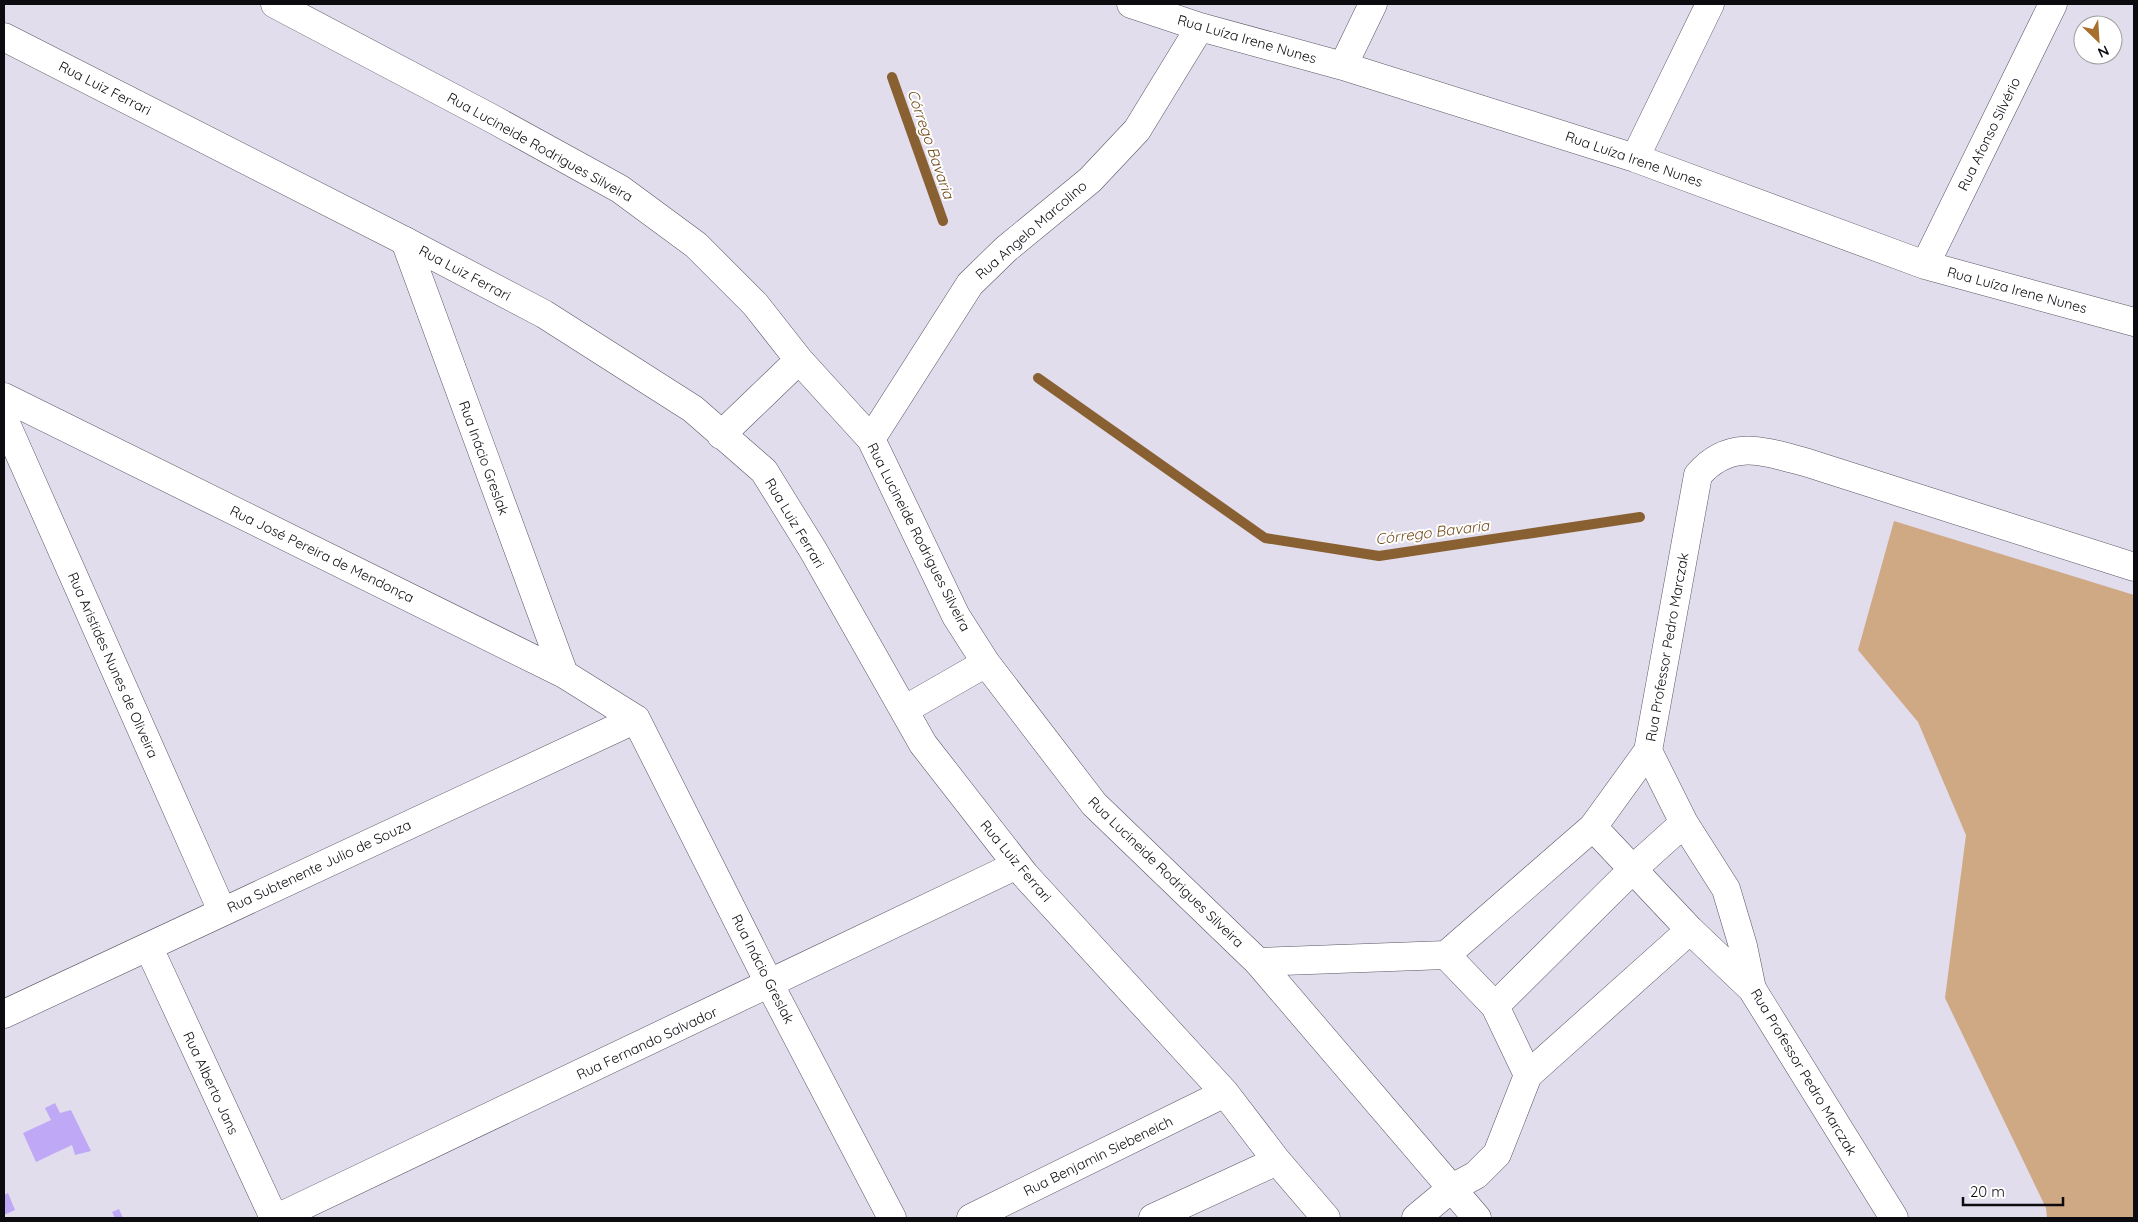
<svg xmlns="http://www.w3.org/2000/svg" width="2138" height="1222" viewBox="0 0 2138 1222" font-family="Quicksand,sans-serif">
	<rect width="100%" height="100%" fill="#e1dded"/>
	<!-- green -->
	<path fill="#cea983" d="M1894,521L2134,595V1218H2047L2046,1208L1945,998L1966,835L1918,722L1858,650Z"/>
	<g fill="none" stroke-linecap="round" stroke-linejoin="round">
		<!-- stream -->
		<path stroke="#896032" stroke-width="10" d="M892,77L943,221
			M1038,378L1265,538L1379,556L1640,517"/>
	</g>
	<!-- building -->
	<path fill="#bfa9f6" d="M55,1103L60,1113L71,1110L91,1151L75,1155L72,1145L36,1162L23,1133L51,1120L45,1108Z
		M8,1193L15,1210L4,1215V1195Z
		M119,1209L123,1218H115L112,1212Z"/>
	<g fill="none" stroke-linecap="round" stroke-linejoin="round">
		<defs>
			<path id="minor" d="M1131,4L1200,27L1343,66L1635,158L1925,265L2134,322
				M1343,66L1373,4
				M1635,158L1710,4
				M405,241L564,674
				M1925,265L2053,4
				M4,397L564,674L636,719
				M4,419L222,911
				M871,439L970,284L1006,249L1090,180L1137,130L1200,27
				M636,719L770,985L892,1218
				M1593,827L1690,930L1752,989
				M149,948L274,1218
				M1446,955L1495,1006L1528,1075
				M1258,962L1446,955L1593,827L1648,751
				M1495,1006L1633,869L1684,823
				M4,1014L636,719
				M277,1218L1017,865
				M1416,1218L1452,1188L1476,1175L1497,1154L1528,1075L1690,930
				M1894,1218L1752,989L1743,946L1726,889L1684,823L1648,751L1698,475C1731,437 1766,452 1808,463L2134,567"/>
			<path id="tertiary" d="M275,4L491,118L620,189L696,245L755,304L799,360L871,439L956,616L986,663L1094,804L1258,962L1477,1218
				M4,37L405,241L544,314L693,409L764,471L813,550L923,744L1025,875L1225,1093L1277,1161L1326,1218
				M721,435L799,360
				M904,710L986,663
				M971,1218L1225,1093
				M1153,1218L1277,1161"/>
		</defs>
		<!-- minor casing -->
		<use href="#minor" stroke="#595563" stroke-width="29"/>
		<!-- tertiary casing -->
		<use href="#tertiary" stroke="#595563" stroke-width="29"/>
		<!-- minor -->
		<use href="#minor" stroke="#fff" stroke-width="28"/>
		<!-- tertiary -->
		<use href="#tertiary" stroke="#fff" stroke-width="28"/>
	</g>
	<g text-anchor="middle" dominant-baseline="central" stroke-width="4" stroke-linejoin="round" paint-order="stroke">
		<!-- street labels -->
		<g font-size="14" fill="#0c0b10" stroke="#fff">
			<text transform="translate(1247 39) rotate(16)">Rua Luíza Irene Nunes</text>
			<text transform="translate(105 88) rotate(27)">Rua Luiz Ferrari</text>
			<text transform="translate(1989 134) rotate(-64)">Rua Afonso Silvério</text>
			<text transform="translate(540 147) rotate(29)">Rua Lucineide Rodrigues Silveira</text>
			<text transform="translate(1634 159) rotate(19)">Rua Luíza Irene Nunes</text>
			<text transform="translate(1031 230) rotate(-41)">Rua Angelo Marcolino</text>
			<text transform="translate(465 273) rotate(28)">Rua Luiz Ferrari</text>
			<text transform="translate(2017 290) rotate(15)">Rua Luíza Irene Nunes</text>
			<text transform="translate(484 458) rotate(70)">Rua Inácio Greslak</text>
			<text transform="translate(795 523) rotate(59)">Rua Luiz Ferrari</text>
			<text transform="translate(919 537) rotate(63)">Rua Lucineide Rodrigues Silveira</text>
			<text transform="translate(322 554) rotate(26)">Rua José Pereira de Mendonça</text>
			<text transform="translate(1667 647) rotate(-80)">Rua Professor Pedro Marczak</text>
			<text transform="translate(113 665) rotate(66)">Rua Aristides Nunes de Oliveira</text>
			<text transform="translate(1016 861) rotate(50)">Rua Luiz Ferrari</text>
			<text transform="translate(319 866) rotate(-25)">Rua Subtenente Julio de Souza</text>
			<text transform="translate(1166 872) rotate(44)">Rua Lucineide Rodrigues Silveira</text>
			<text transform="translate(763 969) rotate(63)">Rua Inácio Greslak</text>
			<text transform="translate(647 1043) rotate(-25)">Rua Fernando Salvador</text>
			<text transform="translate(1804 1072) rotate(59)">Rua Professor Pedro Marczak</text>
			<text transform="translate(211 1083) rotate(65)">Rua Alberto Jans</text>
			<text transform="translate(1098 1156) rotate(-26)">Rua Benjamin Siebeneich</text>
		</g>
		<!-- water labels -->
		<g font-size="15" font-style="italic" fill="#754c1b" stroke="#fff">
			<text transform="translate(931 144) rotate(71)">Córrego Bavaria</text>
			<text transform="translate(1432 532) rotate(-7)">Córrego Bavaria</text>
		</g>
	</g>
	<!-- border -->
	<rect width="2138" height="1222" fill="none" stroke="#0c0b10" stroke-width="10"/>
	<!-- north arrow -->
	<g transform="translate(2098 40) rotate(155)"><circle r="24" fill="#ffffff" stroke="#9e9d9f"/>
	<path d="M0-4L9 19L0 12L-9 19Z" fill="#a7702c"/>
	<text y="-8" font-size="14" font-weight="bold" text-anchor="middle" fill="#0c0b10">N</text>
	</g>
	<!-- scale -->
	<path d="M1963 1197v8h100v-8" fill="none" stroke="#0c0b10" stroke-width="2.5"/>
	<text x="1970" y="1197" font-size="15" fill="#0c0b10" stroke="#ffffff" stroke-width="4" paint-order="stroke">20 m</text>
</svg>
